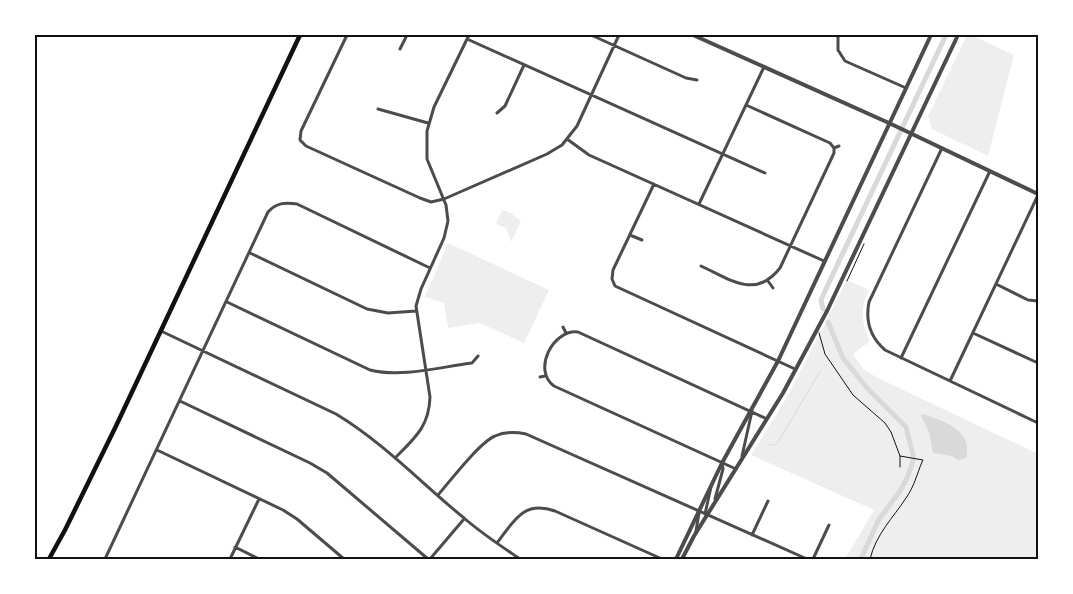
<svg xmlns="http://www.w3.org/2000/svg" width="1073" height="594" viewBox="0 0 1073 594" font-family="'DM Sans',sans-serif">
	<rect width="100%" height="100%" fill="#fff"/>
	<!-- green -->
	<path fill="#eee" d="M967,35H971L1014,55L988,156L932,129L928,116Z
		M502,210L509,212L521,221L511,242L506,228L496,224Z
		M448,243L549,290L524,343L480,323L448,328L444,303L425,297Z
		M847,280L869,290C860,308 861,324 870,341L853,354L864,370L876,377L1038,454V559H845L874,510L751,455L786,399Z"/>
	<!-- water -->
	<path fill="#d9d9d9" d="M923,414C943,421 974,430 966,458L958,460L952,456L933,453L929,432L921,416Z"/>
	<g fill="none" stroke-linecap="round" stroke-linejoin="round">
		<!-- stream -->
		<path stroke="#d9d9d9" stroke-width="1" d="M769,445H774L778,442L821,370"/>
		<!-- canal -->
		<path stroke="#d9d9d9" stroke-width="5" d="M823,309L821,300L825,291L946,35
			M828,322L843,358L867,388L906,427L913,455V461L907,478L900,491L878,521L861,559"/>
		<!-- path -->
		<path stroke="#111" stroke-width="1" d="M847,281L864,244
			M819,333L825,354L853,395L885,423L891,432L900,456V467
			M870,559C876,534 893,518 906,498C914,487 917,474 922,462L923,460L900,456"/>
		<!-- minor -->
		<path stroke="#4c4c4c" stroke-width="3" d="M347,35L301,131L300,140L306,146L420,198L431,202L444,199L547,154L562,145L577,126L619,35
			M591,35L686,78L697,80
			M838,35V50L845,61L906,88
			M467,39L765,173
			M400,49L407,35
			M378,109L428,123
			M497,113L505,106L524,65
			M567,139L589,155L824,261
			M834,148L839,146
			M942,148L869,302C865,322 870,337 885,350L1038,423
			M654,184L613,270L612,279L615,286L795,369
			M699,204L764,67
			M630,235L642,240
			M250,253L367,309L388,313L416,311
			M701,266C730,279 755,300 780,268L834,153V148L830,143L746,105
			M768,281L773,288
			M996,284L1028,300L1038,301
			M227,302L370,370C402,378 440,367 472,363L478,356
			M563,327L566,333
			M161,331L336,414C384,443 421,483 464,518C481,533 501,546 520,559
			M973,333L1038,363
			M901,358L990,171
			M540,377L545,376
			M950,381L1038,195
			M180,401L310,463L327,473L428,559
			M157,450L283,510L297,519L344,559
			M742,456L752,411
			M396,457C416,437 429,426 430,397L416,306L421,289L444,238L448,221L446,205L427,159V131L434,107L469,35
			M736,469L554,386C532,370 553,329 578,332L767,419
			M438,495C450,481 480,442 495,436C504,432 516,432 526,434L807,559
			M715,499L723,469L722,463
			M705,514L711,487
			M696,531L699,513
			M752,535L768,501
			M497,543C514,521 523,500 555,511L662,559
			M235,547L259,559
			M105,559L268,212C276,203 285,202 297,204L430,268
			M230,559L259,499
			M430,559L464,519
			M813,559L829,525"/>
		<!-- tertiary -->
		<path stroke="#4c4c4c" stroke-width="4" d="M693,35L889,123L1038,194
			M676,559L722,463L778,361L931,35
			M682,559L694,536L783,393L827,311L958,35"/>
		<!-- primary -->
		<path stroke="#111" stroke-width="4.5" d="M49,559L65,530L116,426L300,35"/>
	</g>
	<!-- border -->
	<rect width="1073" height="594" fill="none" stroke="#ffffff" stroke-width="72"/>
	<rect x="36" y="36" width="1001" height="522" fill="none" stroke="#111" stroke-width="2"/>
</svg>
